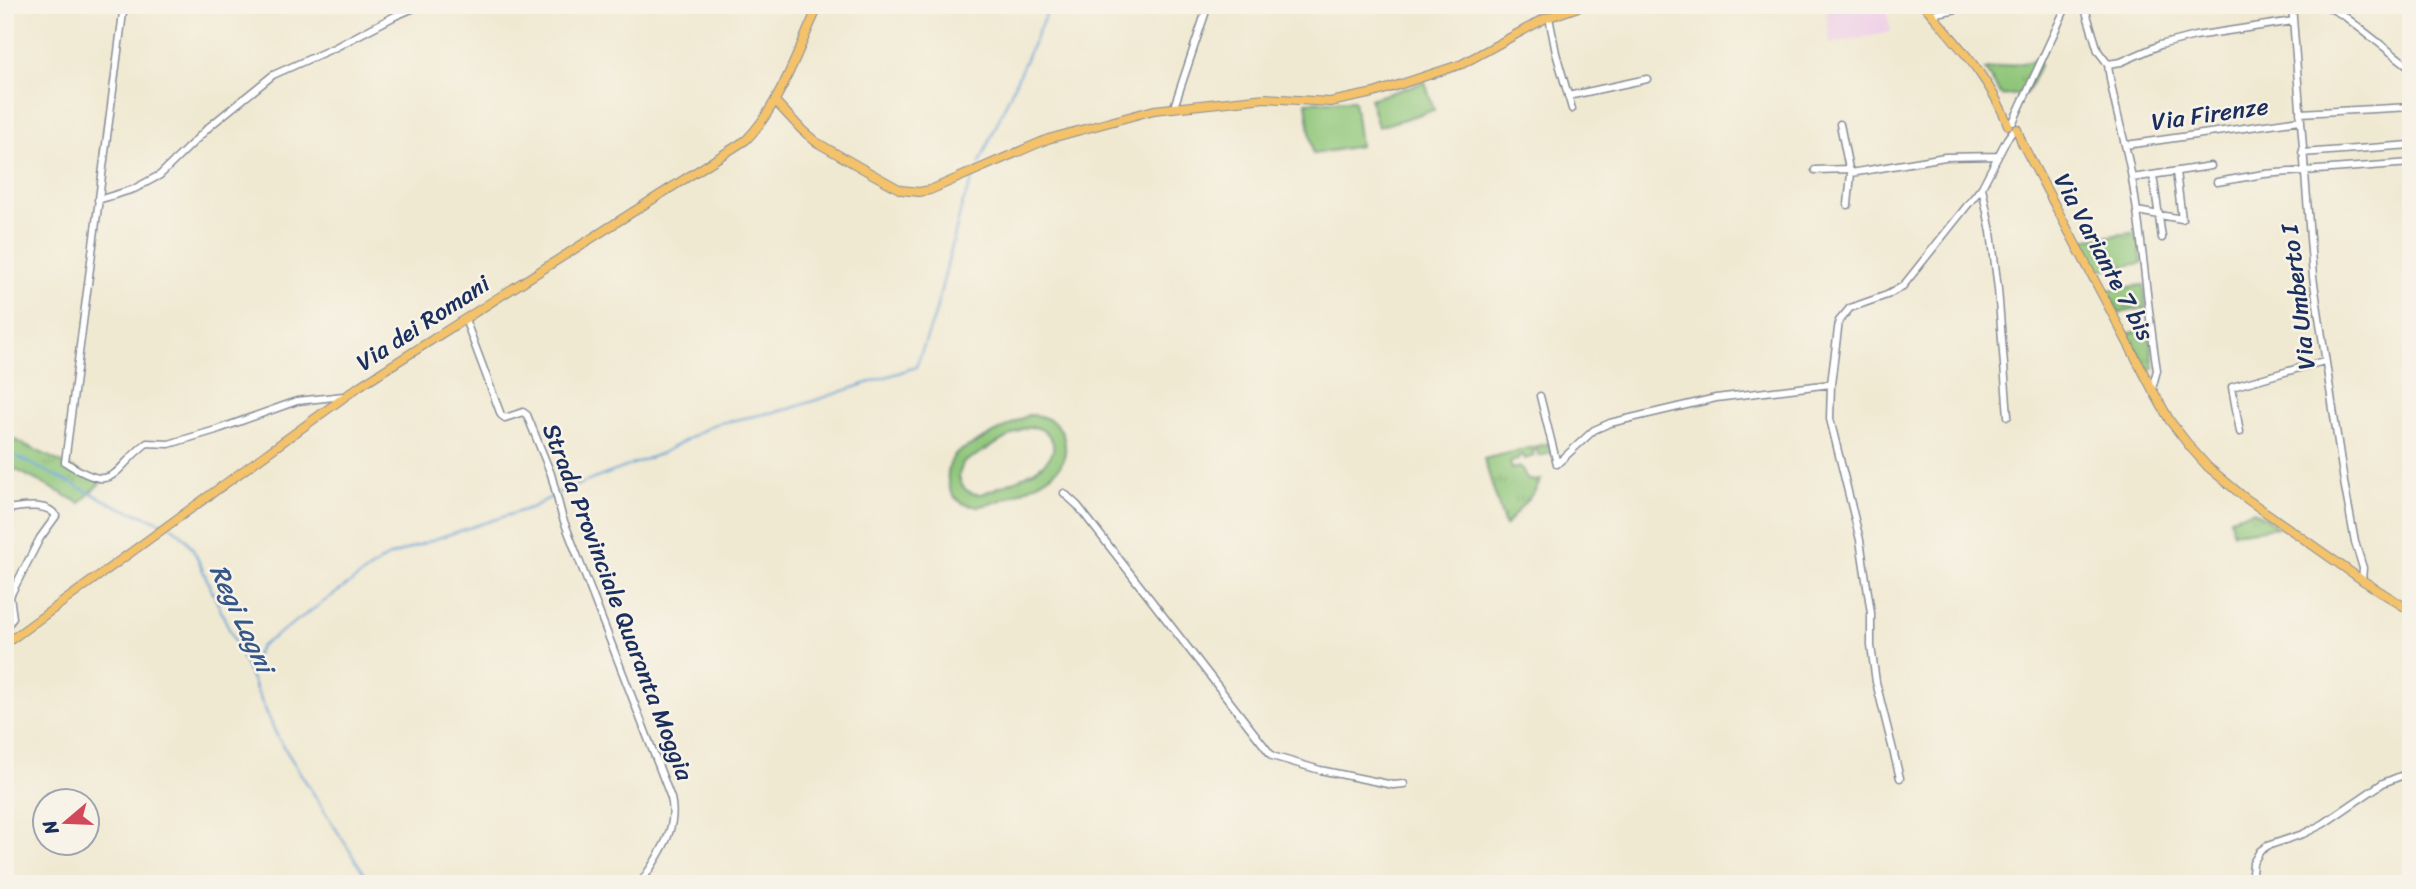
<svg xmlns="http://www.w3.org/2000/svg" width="2416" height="889" viewBox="0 0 2416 889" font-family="Sriracha,sans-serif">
	<defs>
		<pattern id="grass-tufts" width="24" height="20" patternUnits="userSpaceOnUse" patternTransform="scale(1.75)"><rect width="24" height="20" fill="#8fc679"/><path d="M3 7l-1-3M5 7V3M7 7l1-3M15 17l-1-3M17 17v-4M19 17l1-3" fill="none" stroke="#74a166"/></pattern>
	</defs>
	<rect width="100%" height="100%" fill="#f7f3e8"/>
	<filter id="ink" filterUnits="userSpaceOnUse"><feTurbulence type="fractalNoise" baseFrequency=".0143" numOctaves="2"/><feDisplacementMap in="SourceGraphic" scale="14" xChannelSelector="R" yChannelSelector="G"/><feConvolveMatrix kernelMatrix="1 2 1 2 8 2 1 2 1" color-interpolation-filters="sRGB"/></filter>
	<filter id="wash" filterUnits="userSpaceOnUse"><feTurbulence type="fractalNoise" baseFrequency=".00686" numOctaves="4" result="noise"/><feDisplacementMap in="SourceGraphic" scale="28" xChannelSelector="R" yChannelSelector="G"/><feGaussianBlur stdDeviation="1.57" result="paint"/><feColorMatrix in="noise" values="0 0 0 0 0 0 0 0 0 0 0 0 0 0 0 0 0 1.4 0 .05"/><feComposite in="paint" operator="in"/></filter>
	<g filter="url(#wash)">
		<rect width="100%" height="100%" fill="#f0e9d2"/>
		<!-- built -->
		<path fill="#efd0e7" d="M1826,5H1899L1886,8L1891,32L1830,44Z"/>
		<!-- grass -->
		<path fill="url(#grass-tufts)" stroke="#557a6c" stroke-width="2" d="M2037,60L2040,65L2027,93L2002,96L1985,70Z
			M2138,232L2142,263L2097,270L2081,240Z
			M2144,285L2146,308L2119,313L2107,290Z
			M2148,328L2154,368L2149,371L2127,334Z
			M5,435L101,482L80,503L5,464Z
			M1549,443L1551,453L1539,456L1537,450L1532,451L1534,456L1525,459L1523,455L1519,456L1518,460L1510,462L1512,469L1521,467L1527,479L1534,481L1541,480L1534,492L1505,526L1484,459Z
			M2253,511L2256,512L2278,527L2233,533L2230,518Z"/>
		<!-- park -->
		<path fill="#8fc679" stroke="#557a6c" stroke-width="2" fill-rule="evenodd" d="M1425,82L1434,110L1378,127L1370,99Z
			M1354,100L1360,146L1313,154L1306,102Z
			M1028,415C1042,415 1058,420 1063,435C1066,445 1066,457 1060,466C1051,480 991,508 974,506C946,504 941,472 956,453ZM1034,427C1043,429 1051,434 1053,444C1058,468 1000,486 982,494C969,495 960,488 959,475L963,463L1022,429Z"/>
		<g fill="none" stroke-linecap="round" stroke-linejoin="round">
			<!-- stream -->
			<path stroke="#64a0d4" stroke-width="2" d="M979,164L1050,5
				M5,451L119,507L166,524
				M557,493L662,453L715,424L789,409L916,367L934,318L962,205L974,176
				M171,527C183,533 189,543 196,555L278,738L371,884
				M247,670L261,646L387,557L435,539L533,507L553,496"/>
		</g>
	</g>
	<g filter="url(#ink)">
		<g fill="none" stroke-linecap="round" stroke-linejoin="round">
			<defs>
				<path id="minor" d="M124,5L65,462C117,496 111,470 147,443L169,444L216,430L297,401L344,396
					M2084,5L2098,51L2108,64L2121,62L2160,45L2195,36L2293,21
					M2292,5L2313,277L2344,482L2355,542L2363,568L2362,580
					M2324,5L2343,15L2411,68
					M1931,14L1978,5
					M1549,17L1556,53L1572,109
					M2108,64C2112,103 2126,140 2132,179C2143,242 2147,307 2157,370L2152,389
					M1568,96L1647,79
					M1174,107L1208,5
					M2300,113L2411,107
					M2013,122L2067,5
					M1840,124L1849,169
					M2126,145L2300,120
					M2302,153L2411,145
					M1815,170L1849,169L1851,171
					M2153,175L2162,238
					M2132,178L2211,166
					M2217,182L2264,174L2411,163
					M1982,187L1991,232L1998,289L2008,416
					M98,200L134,189L160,175L210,126L273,75L336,47L395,16L421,5
					M1848,205L1851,173L1945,157L1998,156
					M2137,211L2182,219L2176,172
					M465,319L501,415L505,418L523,412L527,415L551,474L562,516L671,798C679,831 657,857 640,884
					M1540,396L1557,464L1594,430L1610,423L1716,398L1831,384
					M2240,432L2232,387L2324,361
					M1064,493L1078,506L1272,756L1320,770L1393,785L1404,784
					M5,509C20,508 47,501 56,516L40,538L10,596L13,618L5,629
					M1900,778L1876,682L1871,646V613L1860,540L1830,419L1831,384L1839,321L1850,308L1887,295L1903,286L1982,187L2007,139L2013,131
					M2251,884L2253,863L2260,851L2267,846L2303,834L2323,824L2383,783L2411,772"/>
				<path id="major" d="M1924,5C1955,42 1991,79 2008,125
					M775,101L802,130L816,142L865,170L901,190L919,192L930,190L1048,139L1154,110L1265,98L1330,102L1374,93L1462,64L1544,19L1584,5
					M2017,129L2022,143L2152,389L2170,421L2191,448L2208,467L2244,497L2362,580L2411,611
					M5,644L361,385L746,140C780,106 798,49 819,5"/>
			</defs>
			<!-- minor casing -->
			<use href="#minor" stroke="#868c98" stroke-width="9"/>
			<!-- major casing -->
			<use href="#major" stroke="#868c98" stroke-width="10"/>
			<!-- minor -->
			<use href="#minor" stroke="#fff" stroke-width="6"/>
			<!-- major -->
			<use href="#major" stroke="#f3c26a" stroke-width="8"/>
		</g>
	</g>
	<g text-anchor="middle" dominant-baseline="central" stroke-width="5" stroke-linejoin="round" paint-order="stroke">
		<!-- street labels -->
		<g font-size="24" fill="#1b2f5e" stroke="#f7f3e8">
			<text transform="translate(2210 114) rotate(-8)">Via Firenze</text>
			<text transform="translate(2104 257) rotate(62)">Via Variante 7 bis</text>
			<text transform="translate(2298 297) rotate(-97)">Via Umberto I</text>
			<text transform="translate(423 323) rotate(-33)">Via dei Romani</text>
			<text transform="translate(618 602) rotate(69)">Strada Provinciale Quaranta Moggia</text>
		</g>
		<!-- water labels -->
		<g font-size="26" font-style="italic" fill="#355787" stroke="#f7f3e8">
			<text transform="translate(242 618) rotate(65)">Regi Lagni</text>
		</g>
	</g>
	<!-- margin -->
	<rect width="2416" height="889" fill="none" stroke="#f7f3e8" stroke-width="28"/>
	<!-- north arrow -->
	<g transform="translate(66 822) rotate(251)"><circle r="33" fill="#f7f3e8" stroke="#9fa5b1" stroke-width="2"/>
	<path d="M0-5L12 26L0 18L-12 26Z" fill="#d1495b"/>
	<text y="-10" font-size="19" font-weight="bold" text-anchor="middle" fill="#1b2f5e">N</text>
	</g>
</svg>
